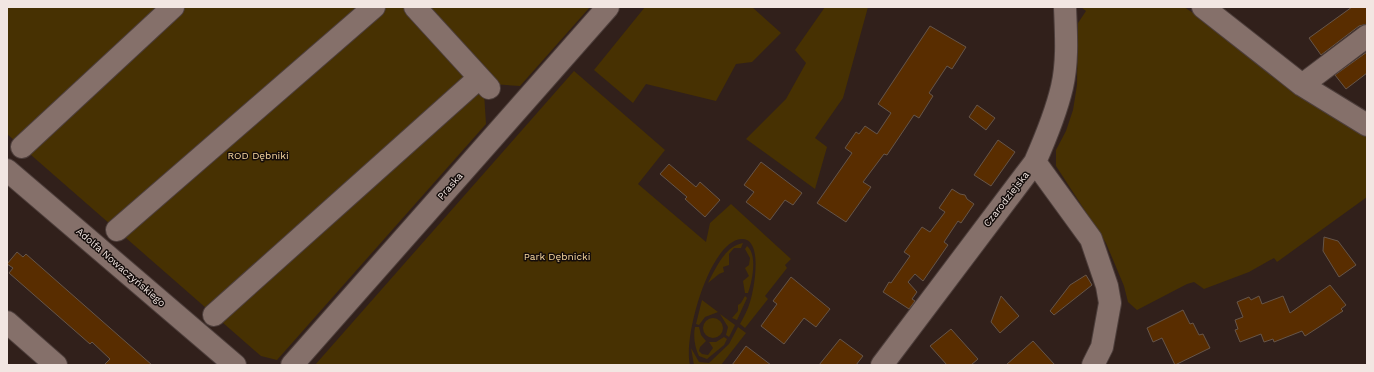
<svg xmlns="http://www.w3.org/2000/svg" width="1374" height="372" viewBox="0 0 1374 372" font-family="'Work Sans',sans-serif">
	<rect width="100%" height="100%" fill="#31201b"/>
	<!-- green -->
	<path fill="#473102" d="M7,7H590L520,86L492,84L484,93L486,124L277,360L261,356L7,134Z
		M645,7H752L781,33L752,62L736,64L716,101L646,84L633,103L594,70Z
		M825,7H868L843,98L815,138L827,147L815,189L746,139L786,99L806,63L795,50Z
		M1081,7H1184L1210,24L1303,97L1367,137V197L1277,262L1274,258L1249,272L1204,289L1194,282L1187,284L1137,310L1128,302L1124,286L1106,243L1056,166V150L1066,131L1073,110L1077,85L1078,23L1086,11Z
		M574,71L665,150L638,184L706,242L710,223L731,204L791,259L785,265L787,268L765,296L768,299L745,328L740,324C744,317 748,309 750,302C754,290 764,237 741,239C709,242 683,338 690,365H315Z
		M743,243L741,248H734L729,254V265L723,267L724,272L719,274L708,283C716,268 725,246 743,243Z
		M747,246C758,255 752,282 748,293H745L743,281L749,276L745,268L749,265L750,258L745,249Z
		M745,296L747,298L737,320L732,318L738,311V305L741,303Z
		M702,300L718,312L705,317L699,325L696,324Z
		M720,314L735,325L729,337L726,335L728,327Z
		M703 328a10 10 0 1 1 20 0a10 10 0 1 1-20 0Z
		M695,327H699L701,335L706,341L700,347L699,351L702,354L708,355L713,348L709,342H716L724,337L727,339L724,345L707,359L699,356C695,348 693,337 695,327Z
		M738,327L746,333L721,365H694L691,348L699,362L709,363L729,344Z"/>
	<!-- building -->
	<path fill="#592d00" stroke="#665549" d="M1352,7H1367V24L1359,26L1321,55L1309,38Z
		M930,26L966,47L952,69L947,66L929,93L933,96L919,118L914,115L887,155L884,154L863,182L871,187L846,222L817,203L852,153L845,148L856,132L859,134L865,126L877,134L891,113L878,104Z
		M1367,52V73L1346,89L1335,75Z
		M977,105L995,118L986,130L969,117Z
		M998,140L1015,152L991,186L974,175Z
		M761,162L802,193L793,205L785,200L770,220L746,202L754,192L744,185Z
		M669,164L696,187L700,182L720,200L705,217L685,199L687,197L660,174Z
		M952,189L960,194L965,195L967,199L974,204L961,223L958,221L944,242L948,245L923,281L915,274L908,282L917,292L912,299L915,301L909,309L883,292L889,282L891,283L910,256L904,252L922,227L930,232L945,212L939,208Z
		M1324,237L1338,241L1356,265L1339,277L1323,251Z
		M17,252L23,257L26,254L152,365H104L110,359L92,342L90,344L9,273L13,268L7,264Z
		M1086,275L1092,285L1054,315L1050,311L1070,285Z
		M791,277L830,309L816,327L804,318L784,344L761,326L777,304L773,301Z
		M1330,285L1346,305L1341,309L1343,311L1319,327L1305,336L1302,331L1274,342L1273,339L1264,342L1261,334L1240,342L1235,330L1238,329L1235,320L1243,317L1237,302L1249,297L1251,300L1259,296L1262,304L1283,296L1290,313Z
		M1001,296L1019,316L1000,333L991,322Z
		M1183,310L1190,324L1193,323L1199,335L1203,334L1210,348L1175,365L1162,338L1153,342L1147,328Z
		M951,329L978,359L971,365H947L930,346Z
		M840,339L863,356L856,365H819Z
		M1033,341L1055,365H1006Z
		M746,346L771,365H732Z"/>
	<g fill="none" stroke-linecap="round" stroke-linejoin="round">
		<defs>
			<path id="minor" d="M415,7L489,88
				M1203,7L1302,85L1367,125
				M1302,85L1367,36
				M22,147L173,7
				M1035,162L1091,239L1107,286L1110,303L1102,347L1093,365
				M7,170L235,365
				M117,230L374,7
				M214,315L479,78
				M7,322L56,365
				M292,365L608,7
				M882,365L1035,162C1046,137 1056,113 1062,87C1068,61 1066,33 1065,7"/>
		</defs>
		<!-- minor casing -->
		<use href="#minor" stroke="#4d3e3b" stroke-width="24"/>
		<!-- minor -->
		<use href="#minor" stroke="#85706a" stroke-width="22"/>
	</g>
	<g text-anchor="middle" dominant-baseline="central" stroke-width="3" stroke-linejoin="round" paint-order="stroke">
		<!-- park labels -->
		<g font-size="10" fill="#fad9a1" stroke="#140c0a">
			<text x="258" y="155">ROD Dębniki</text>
			<text x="557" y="256">Park Dębnicki</text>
		</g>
		<!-- street labels -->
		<g font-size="10" fill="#f2e6e2" stroke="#140c0a">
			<text transform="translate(450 186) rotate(-49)">Praska</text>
			<text transform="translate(1006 199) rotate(-52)">Czarodziejska</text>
			<text transform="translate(121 267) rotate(41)">Adolfa Nowaczyńskiego</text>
		</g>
	</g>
	<!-- border -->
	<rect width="1374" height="372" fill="none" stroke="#f2e6e2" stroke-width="16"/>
</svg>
